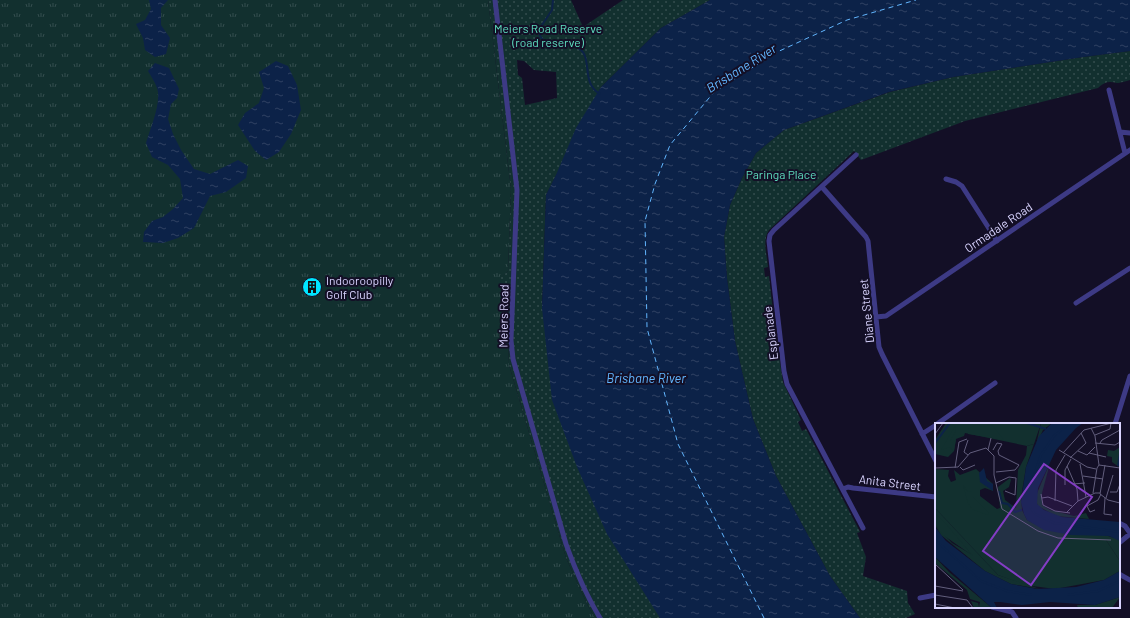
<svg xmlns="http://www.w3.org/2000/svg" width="1130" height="618" viewBox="0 0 1130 618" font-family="Barlow,sans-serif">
	<defs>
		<pattern id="grass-tufts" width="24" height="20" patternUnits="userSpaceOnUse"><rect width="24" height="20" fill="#12302f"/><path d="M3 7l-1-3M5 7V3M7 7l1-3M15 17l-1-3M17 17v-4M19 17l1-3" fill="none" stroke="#344d4e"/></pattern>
		<pattern id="park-dots" width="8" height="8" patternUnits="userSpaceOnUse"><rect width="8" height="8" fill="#12302f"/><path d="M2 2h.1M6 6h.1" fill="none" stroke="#344d4e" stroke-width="1.8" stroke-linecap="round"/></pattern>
		<pattern id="water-ripples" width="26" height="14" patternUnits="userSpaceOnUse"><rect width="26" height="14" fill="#0c2248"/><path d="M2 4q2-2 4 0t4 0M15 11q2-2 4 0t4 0" fill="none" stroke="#2f4163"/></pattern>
	</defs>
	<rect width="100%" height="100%" fill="#130f26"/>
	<!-- grass -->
	<path fill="url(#grass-tufts)" d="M0,0H488L511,189L508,271L499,280V292L507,301L509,365L566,558L588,606L595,618H0Z"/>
	<!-- park -->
	<path fill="url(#park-dots)" fill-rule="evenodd" d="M488,0H571L583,27L623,0H710L661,28L601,87L546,195L542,308L660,618H595L588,606L566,558L509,365L507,301L499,292V279L508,271L511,189ZM517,60L524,61L534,70L556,72L557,98L525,105L522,78L518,75Z
		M1130,51V80C1126,81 1120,83 1117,83C1109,81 1104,82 1098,88L965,121L861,160L854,151L769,230C762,240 767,255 768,267L764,268L765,277L769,276L774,321L770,322L771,331H775L783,382L801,420L798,422L802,431L806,429L857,526L860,532L857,533L866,557L863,576L907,591L908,603L915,614L906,618H860L830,576L776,476L753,419L735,341L727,278L724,237L730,205L742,178L756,153L784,130L890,92L953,77L1083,57Z"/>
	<!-- water -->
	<path fill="url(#water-ripples)" d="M149,0H168L161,8V25L170,38L166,54L155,57L145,50L143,38L136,24L145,20L151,9Z
		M710,0H1130V51L1083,57L953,77L889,92L784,130L756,153L742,178L730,205L724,237L727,278L735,341L753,419L776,476L830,576L860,618H660L607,534L577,467L552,400L542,308L546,195L556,175L576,128L601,87L661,28Z
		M276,61L288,66L297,85L301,110L291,134L279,152L266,160L255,151L238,125L245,113L259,103L264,88L259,72Z
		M155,63L169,68L179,89L177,98L171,104L168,119L173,134L181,150L194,169L210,174L238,160L248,166L246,178L226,192L210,196L194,228L178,238L163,243L143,242L144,232L152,221L163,217L173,209L183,198L180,179L168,165L152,157L146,143C150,129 162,102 157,88C155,82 151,76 148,71Z"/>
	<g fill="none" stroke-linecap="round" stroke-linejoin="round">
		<!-- stream -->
		<path stroke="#0c2248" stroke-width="2" d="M553,0L552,10L540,28V36L546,44C556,45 567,43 576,47C595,54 579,82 600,94"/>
		<!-- ferry -->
		<path stroke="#62b6ff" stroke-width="1" stroke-dasharray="5 4" stroke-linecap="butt" d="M764,618L678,444L647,328L645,221L655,184L670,145L714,92L775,53L847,20L916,0"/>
		<!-- minor -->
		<path stroke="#3d3a85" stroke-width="5" d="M495,0L517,190L511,340L513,359L566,544C575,569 586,595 600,618
			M1109,90L1125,153
			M1120,132L1130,133
			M856,155L774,230L770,235L769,241L784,371L787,384L863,528
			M946,179L956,182L962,186L997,241
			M822,187L866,237L868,241L879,347L882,354L936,461
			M1076,303L1130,268
			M876,317L886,316L1130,150
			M937,424L995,383
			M1115,424L1130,376
			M922,434L936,425
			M843,489L848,487L853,488L936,497
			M1119,523L1125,526L1130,533
			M1119,543L1130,534
			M1119,574L1130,580
			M920,598L936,595
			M992,607L1012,612L1016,618"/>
	</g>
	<!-- icons -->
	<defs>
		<symbol id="building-disc" viewBox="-11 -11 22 22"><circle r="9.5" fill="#00e5ff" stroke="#130f26"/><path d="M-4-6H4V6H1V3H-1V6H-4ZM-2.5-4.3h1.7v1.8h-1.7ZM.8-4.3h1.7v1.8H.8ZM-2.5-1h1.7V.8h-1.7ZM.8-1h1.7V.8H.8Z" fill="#111"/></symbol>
	</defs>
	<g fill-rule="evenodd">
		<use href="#building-disc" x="301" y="276" width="22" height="22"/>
	</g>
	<g text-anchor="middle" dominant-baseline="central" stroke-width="4" stroke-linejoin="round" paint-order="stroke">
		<!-- park labels -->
		<g font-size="12" fill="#5fe0c0" stroke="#130f26">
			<text x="548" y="28">Meiers Road Reserve<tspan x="548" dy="14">(road reserve)</tspan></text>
			<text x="781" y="174">Paringa Place</text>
		</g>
		<!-- street labels -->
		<g font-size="12" fill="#d9d4ff" stroke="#130f26">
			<text transform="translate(998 227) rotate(-34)">Ormadale Road</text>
			<text transform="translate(866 311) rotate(-96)">Diane Street</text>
			<text transform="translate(503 316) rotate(-89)">Meiers Road</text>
			<text transform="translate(770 333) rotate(-97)">Esplanade</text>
			<text transform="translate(890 482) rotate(7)">Anita Street</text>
		</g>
		<!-- poi labels -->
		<g font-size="12" fill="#d9d4ff" stroke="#130f26" text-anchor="start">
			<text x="326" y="280">Indooroopilly<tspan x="326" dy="14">Golf Club</tspan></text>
		</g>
		<!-- water labels -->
		<g font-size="13" font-style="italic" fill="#62b6ff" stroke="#130f26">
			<text transform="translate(741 68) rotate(-32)">Brisbane River</text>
			<text x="646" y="378">Brisbane River</text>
		</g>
	</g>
	<!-- overview -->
	<g transform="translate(935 423)">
		<rect width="185" height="185" fill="#130f26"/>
		<path d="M11,0H106L99,21L92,23L30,10L29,13L21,16L19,28L13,34L0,31V17ZM0,46L14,47L13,53L16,59L21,57L19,47L25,52L41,46L58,61V68L50,65L45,67V73L62,86L65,85L96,104L171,117L185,138V148L169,157L120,166L90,162L63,152L0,85Z" fill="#12302f"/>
		<path d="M106,0H117L108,7L101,22ZM43,1L46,4L57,2L69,17L33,11V6ZM20,3L21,8L15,18L17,20L21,16L19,28L14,24L6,27ZM28,62L33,69L37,68V73L54,90L53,92L37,86L33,80Z" fill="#12302f"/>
		<path d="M0,85L63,152L105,166L76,161L50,148L6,112L0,102L17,120L36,131L1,92Z" fill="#12302f"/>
		<path d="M99,21L91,44L86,75L87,87L92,97L115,109L170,112L183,116L185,118V138L171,117L165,119L157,116H126L104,109L65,85L63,64L75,55L76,57L74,64L68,68L70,77L81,85L83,47L91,32L92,23ZM185,24V38L184,44L177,39V34L172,33L173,27L179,28ZM115,40L107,70V82L115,87L139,93L151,90L154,96L121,93L103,83L100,75ZM0,90L12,102L38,133L8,112L0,102ZM0,134L14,149L57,185H39L36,178L43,180L44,184L45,179L35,176L32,167L0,140ZM185,174L177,185H143L142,182H160Z" fill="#12302f"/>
		<path d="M117,0H148L141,5L121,27L103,65L102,81L109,87L127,94L185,99V118L174,113L136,112L109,107L92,97L89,91L86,79L91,44L104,13ZM49,45L52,58L58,61V68L45,59L44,50ZM0,104L11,118L50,148L76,161L102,166L141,164L169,157L185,148V174L160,182L115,179L87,182L65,179H59L62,185H57L0,134Z" fill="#0c2248"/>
		<path fill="none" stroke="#0c2248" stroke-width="2" d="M92,0L111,6M135,0L119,13L106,32L95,64V84L100,91L119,100L185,109M0,20L15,0M183,43L185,31M64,68L67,80L73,81L80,89L87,87M0,117L46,158L72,168L97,172H132L163,168L185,158"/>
		<path fill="none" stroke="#625e7d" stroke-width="1" d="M156,5L160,13L164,42M0,11L8,0M160,12L175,6L176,0M160,20L180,22L185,19M165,20L167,17L185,7M53,27L56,15M58,27L62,20L67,21L63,28M124,27L152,44L161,46M143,28L152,32L160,24M128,30L149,7L177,0M154,30L171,34M33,32L29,29L33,17M135,35L151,20L146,10M145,41L151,74M164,42L185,45M170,42L165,71L173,77L185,80M132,43L142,66L143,78M25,44L28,47L40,42M0,45L23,44L35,30L51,25L59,33V52L67,86L103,108L123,115L176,117M20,45L24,19L32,16M61,49L80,47L84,42L64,32L63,28M148,53L168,56M61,60L74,54L81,55L80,72L70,68M138,61L150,60M130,62V47L136,36M175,69H182L185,61M158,70L162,45L164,42M106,71L108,82L120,88L135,90M107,75L113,74L137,83M170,75L169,91L177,92M171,75L178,52M120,78L121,47L130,32M160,87L155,89L152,83L163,77L166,71M131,90L143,78L160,70H165M0,141L28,167M0,163L28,168M0,172L32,177L38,185M0,181L20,185"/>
		<path fill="#843dc5" fill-opacity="0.15" stroke="#843dc5" stroke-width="2" d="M109,41L157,74L96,162L48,128Z"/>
		<rect width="185" height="185" fill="none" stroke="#d9d4ff" stroke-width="2"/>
	</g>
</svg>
